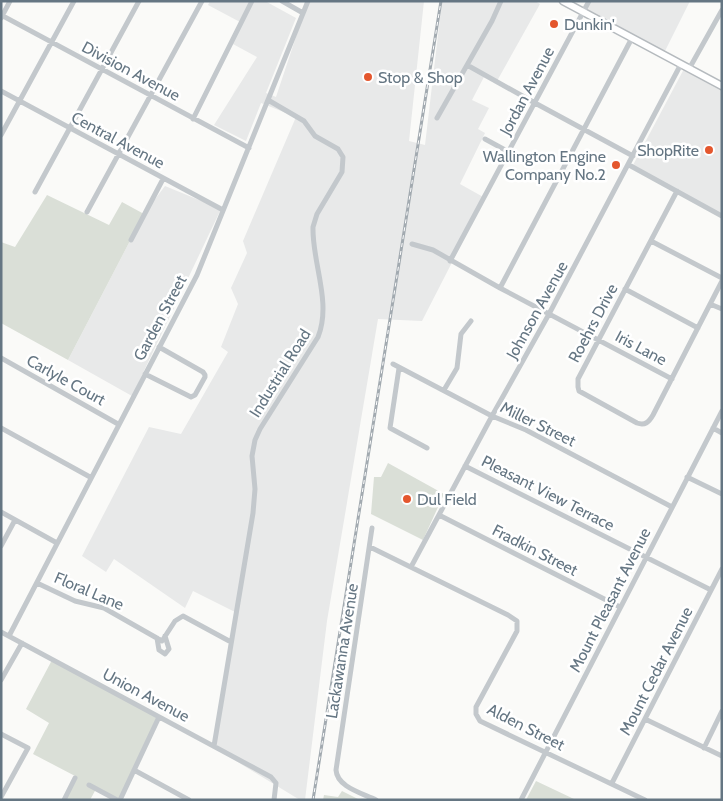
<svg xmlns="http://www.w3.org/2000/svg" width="723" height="801" viewBox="0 0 723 801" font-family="Cabin,sans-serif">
	<rect width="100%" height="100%" fill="#fafaf8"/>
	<!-- built -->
	<path fill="#e8e9e9" d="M210,1H265L296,18L266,93L276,97L308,1H424L409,141L425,145L442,1H535L540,4L497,81L485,75L472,100L489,108L478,129L485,133L460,184L485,198L422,321L378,319L327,621L305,800H300L213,747L235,612L193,591L185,608L114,559L106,572L82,556L149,427L181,434L228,352L221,347L238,304L231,288L247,253L243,241L296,117L261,103L246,141L214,125L257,57L231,43L240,22L208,5Z
		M589,1H690L663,55L583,11Z
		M685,67L722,86V216L632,167Z
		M165,186L221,209L132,396L68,360L144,214Z"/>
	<!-- green -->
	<path fill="#dadfd7" d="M47,195L109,225L122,202L144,214L68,360L1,323V242L15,247Z
		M388,463L444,494L423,540L371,514L374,477H381Z
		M52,660L160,719L119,800L96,789L90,800H64L77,777L33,754L49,723L26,709Z
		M536,781L574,799L573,800H526Z
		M342,791L360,800H323L324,795L338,797Z"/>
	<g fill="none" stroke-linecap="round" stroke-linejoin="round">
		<defs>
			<path id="major" d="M563,1L722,86"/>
		</defs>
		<!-- major casing -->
		<use href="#major" stroke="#b5babe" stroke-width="9"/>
		<!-- minor -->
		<path stroke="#c3c8cc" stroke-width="5" d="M282,1L303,13
			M1,15L249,148
			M1,18L10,1
			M467,65L535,103L633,156
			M689,69L722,10
			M1,91L223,210
			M437,118L492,21L501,1
			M193,119L252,1
			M1,135L74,1
			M485,139L509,152
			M629,165L722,216
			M677,191L578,379V387L579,391L637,423C645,426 649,422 653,415L722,281
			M35,192L139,1
			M87,212L202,1
			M131,240L163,179
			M651,241L722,278
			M412,244L433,250L500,288L672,379
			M450,261L589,1
			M500,288L632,38
			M625,289L698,328
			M710,304L722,309
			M1,358L118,424
			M393,364L492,416L526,430L672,507
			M399,368L390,428L427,448
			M145,374L191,397L195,395L205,377V375L203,372L159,347
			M444,390L457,368L461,334L471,321
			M1,428L90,477
			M713,428L722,433
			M465,466L711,590
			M687,477L722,494
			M1,512L57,543
			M439,515L620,607
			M372,528L336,770C337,787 362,793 376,800
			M1,546L15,520
			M370,547L508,615L517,621V631L476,707V714L480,721L645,800
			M411,567L492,416L549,314L681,64
			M37,583L75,601L104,608L162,641L175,621L183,616L231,642
			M1,632L271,777L276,783L274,800
			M9,636L197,275L308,1
			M157,638L159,650L165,654L169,649L165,636
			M1,680L22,643
			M645,719L722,756
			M1,734L28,748L1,797
			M214,746L253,513L255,489L252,456L255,440L260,429L318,337C332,302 312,263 313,227L317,214L342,172L343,157L338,149L315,136L304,121L268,100
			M704,748L722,711
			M134,770L189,800
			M612,783L722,569
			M89,785L117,800
			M64,800L75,778
			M120,800L159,717
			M521,800L722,411"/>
		<!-- major -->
		<use href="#major" stroke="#fff" stroke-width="6"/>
		<defs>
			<path id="rail" d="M313,800L441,1"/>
		</defs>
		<!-- rail casing -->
		<use href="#rail" stroke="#a2aab0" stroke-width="3"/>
		<!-- rail -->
		<use href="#rail" stroke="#fff" stroke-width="1" stroke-dasharray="4" stroke-linecap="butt"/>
	</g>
	<!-- markers -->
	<g fill="#e4572e" stroke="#fff" stroke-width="2">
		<circle cx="554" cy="24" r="5"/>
		<circle cx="368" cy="77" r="5"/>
		<circle cx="709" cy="150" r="5"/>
		<circle cx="616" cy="165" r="5"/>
		<circle cx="407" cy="499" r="5"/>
	</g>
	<g text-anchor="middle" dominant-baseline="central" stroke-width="5" stroke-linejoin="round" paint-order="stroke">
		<!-- poi labels -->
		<g font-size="16" fill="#657683" stroke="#fff" text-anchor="start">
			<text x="564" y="24">Dunkin'</text>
			<text x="378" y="77">Stop &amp; Shop</text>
			<text x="699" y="150" text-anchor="end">ShopRite</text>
			<text x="606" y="156" text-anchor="end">Wallington Engine<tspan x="606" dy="18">Company No.2</tspan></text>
			<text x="417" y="499">Dul Field</text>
		</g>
		<!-- street labels -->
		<g font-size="16" fill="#657683" stroke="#fff">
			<text transform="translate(131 71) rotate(28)">Division Avenue</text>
			<text transform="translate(527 91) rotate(-62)">Jordan Avenue</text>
			<text transform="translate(118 140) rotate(28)">Central Avenue</text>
			<text transform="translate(537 310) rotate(-61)">Johnson Avenue</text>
			<text transform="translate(160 318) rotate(-62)">Garden Street</text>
			<text transform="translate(593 323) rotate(-62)">Roehrs Drive</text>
			<text transform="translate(641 348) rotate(28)">Iris Lane</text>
			<text transform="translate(280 373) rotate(-58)">Industrial Road</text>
			<text transform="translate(66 380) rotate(29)">Carlyle Court</text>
			<text transform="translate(538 424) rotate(26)">Miller Street</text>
			<text transform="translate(548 493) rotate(27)">Pleasant View Terrace</text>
			<text transform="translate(535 550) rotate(27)">Fradkin Street</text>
			<text transform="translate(89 591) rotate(23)">Floral Lane</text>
			<text transform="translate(610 600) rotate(-63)">Mount Pleasant Avenue</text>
			<text transform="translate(342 651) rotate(-81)">Lackawanna Avenue</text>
			<text transform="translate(656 671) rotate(-63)">Mount Cedar Avenue</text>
			<text transform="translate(146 695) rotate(28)">Union Avenue</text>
			<text transform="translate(526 727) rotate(27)">Alden Street</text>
		</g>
	</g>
	<!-- border -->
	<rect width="723" height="801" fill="none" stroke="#657683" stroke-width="5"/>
</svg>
